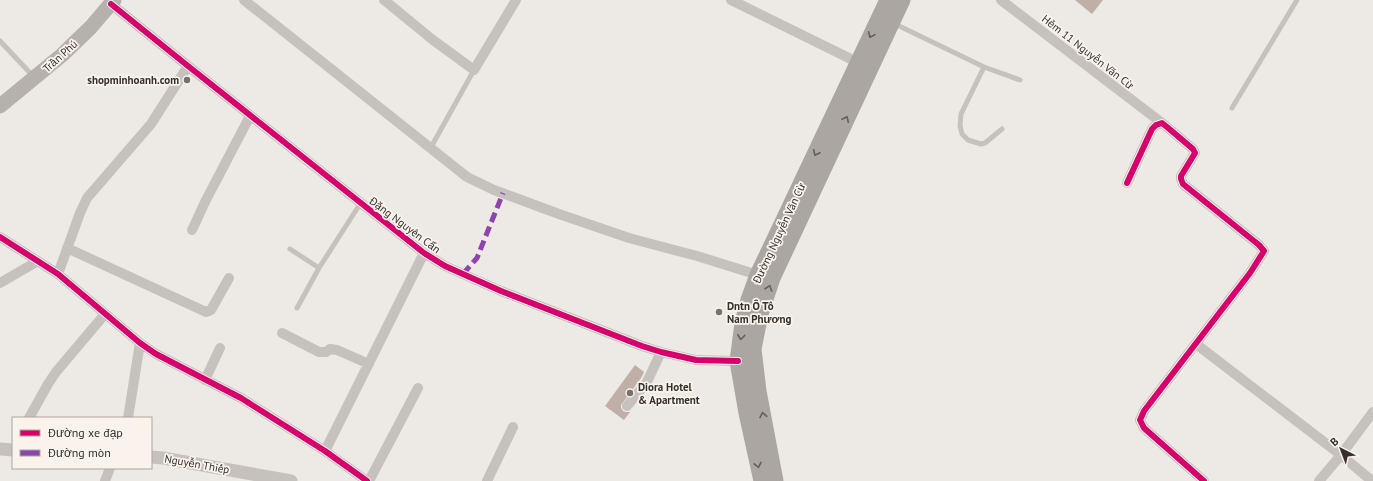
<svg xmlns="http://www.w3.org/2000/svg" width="1373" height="481" viewBox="0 0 1373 481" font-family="'PT Sans',sans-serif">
	<rect width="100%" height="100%" fill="#ede9e4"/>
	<!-- building -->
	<path fill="#bfafa7" d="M1075,0H1103L1092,14Z
		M635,365L644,372L641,378L621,405V408L623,411L626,412H630L624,420L605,406Z"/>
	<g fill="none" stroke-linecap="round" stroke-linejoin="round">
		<!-- service -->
		<path stroke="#c6c1bd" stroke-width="5" d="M893,23L984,67L961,114L960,126L962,134L968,140L981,144L985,143L1002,129
			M0,41L33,76
			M984,67L1020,80
			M1232,108L1297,0
			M430,149L474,70
			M290,249L319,268
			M297,308L319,268L360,204"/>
		<!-- minor -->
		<path stroke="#c6c1bd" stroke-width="10" d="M244,0L467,177L494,190L559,214L629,238L697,256L758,275
			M384,0L433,40L474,70L516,0
			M731,0L859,63
			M1001,0L1162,123
			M111,4L188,66L424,253L445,266L501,291L642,346L661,352L696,360L738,361
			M1127,183L1152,129L1156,125L1162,123L1167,127L1193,149L1195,153L1181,176V179L1183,184L1259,245L1264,251L1250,273L1144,411L1140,420L1144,428L1204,481
			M192,230L206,200L250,116
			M0,237L58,274L140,343L156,354L241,398L325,451L367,481
			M67,248L206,312L211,310L229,278
			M58,274L80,213L87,198L151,124L188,66
			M0,283L38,261
			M282,333L319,352H326L330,349L337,350L369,364
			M1196,344L1341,455L1372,481
			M205,380L220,348
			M627,406L647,382L661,352
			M29,418L48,384L56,372L105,314
			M128,418L140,343
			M325,451L424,253
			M105,481L110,468
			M369,481L418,388
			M487,481L513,427
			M1319,481L1341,455L1373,412"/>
		<!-- tertiary -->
		<path stroke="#c6c1bd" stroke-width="13" d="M0,449L13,450
			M151,457L163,458L291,481"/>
		<!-- secondary -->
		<path stroke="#b7b1ad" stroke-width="15" d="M0,106L62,55L91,27L114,0"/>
		<!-- primary -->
		<path stroke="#aba6a2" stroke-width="17" d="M762,481L747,413L738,361L743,323L749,300L758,275L888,0
			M775,481L758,391L753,349L760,314L772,278L902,0"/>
		<!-- quiet -->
		<path stroke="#8e44ad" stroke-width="5" stroke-dasharray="10 5" stroke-linecap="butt" d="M463,274L477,258L503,193"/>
		<defs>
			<path id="cycleway" d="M111,4L188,66L424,253L445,266L501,291L642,346L661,352L696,360L738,361
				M1127,183L1152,129L1156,125L1162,123L1167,127L1193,149L1195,153L1181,176V179L1183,184L1259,245L1264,251L1250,273L1144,411L1140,420L1144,428L1204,481
				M0,237L58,274L140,343L156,354L241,398L325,451L367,481"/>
		</defs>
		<!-- cycleway casing -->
		<use href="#cycleway" stroke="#f9f3ec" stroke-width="8"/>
		<!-- cycleway -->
		<use href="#cycleway" stroke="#d6006c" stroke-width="6"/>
	</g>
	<!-- one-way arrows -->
	<defs><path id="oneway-chevron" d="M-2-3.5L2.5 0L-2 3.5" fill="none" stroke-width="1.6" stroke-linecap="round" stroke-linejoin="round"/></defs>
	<g stroke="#655f5b">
		<use href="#oneway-chevron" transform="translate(871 35) rotate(114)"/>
		<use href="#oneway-chevron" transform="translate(846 119) rotate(-65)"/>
		<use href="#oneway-chevron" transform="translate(816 153) rotate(115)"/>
		<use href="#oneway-chevron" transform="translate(769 288) rotate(-71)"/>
		<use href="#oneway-chevron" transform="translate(741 337) rotate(97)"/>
		<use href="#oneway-chevron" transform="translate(763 415) rotate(-101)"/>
		<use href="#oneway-chevron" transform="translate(758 465) rotate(78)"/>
	</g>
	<!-- markers -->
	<g fill="#77706c" stroke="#f9f3ec" stroke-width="1.5">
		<circle cx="187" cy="80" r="4"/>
		<circle cx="719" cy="312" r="4"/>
		<circle cx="630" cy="393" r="4"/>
	</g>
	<g text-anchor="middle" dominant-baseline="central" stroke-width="3.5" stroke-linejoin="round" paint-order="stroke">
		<!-- street labels -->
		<g font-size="11" fill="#372f2b" stroke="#f9f3ec">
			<text transform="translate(1088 52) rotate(38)">Hẻm 11 Nguyễn Văn Cừ</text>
			<text transform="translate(60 56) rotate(-42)">Trần Phú</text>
			<text transform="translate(405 225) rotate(37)">Đặng Nguyên Cẩn</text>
			<text transform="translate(779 233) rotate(-65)">Đường Nguyễn Văn Cừ</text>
			<text transform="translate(197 464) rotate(10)">Nguyễn Thiếp</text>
		</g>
		<!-- poi labels -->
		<g font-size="11" font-weight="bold" fill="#372f2b" stroke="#f9f3ec" text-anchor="start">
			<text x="179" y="80" text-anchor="end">shopminhoanh.com</text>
			<text x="727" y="306">Dntn Ô Tô<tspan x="727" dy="13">Nam Phương</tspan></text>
			<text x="638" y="387">Diora Hotel<tspan x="638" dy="13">&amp; Apartment</tspan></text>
		</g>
	</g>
	<!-- legend -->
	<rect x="12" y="417" width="140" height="52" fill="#f9f3ec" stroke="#aba59f"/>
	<rect x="20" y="430" width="20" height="6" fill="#d6006c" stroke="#aba59f"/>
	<text x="48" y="437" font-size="12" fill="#372f2b">Đường xe đạp</text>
	<rect x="20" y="450" width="20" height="6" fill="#8e44ad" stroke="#aba59f"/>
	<text x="48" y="457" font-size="12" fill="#372f2b">Đường mòn</text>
	<!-- north arrow -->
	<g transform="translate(1341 449) rotate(318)" stroke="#f9f3ec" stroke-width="3" paint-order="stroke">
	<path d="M0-3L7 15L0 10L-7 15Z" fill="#372f2b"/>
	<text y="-6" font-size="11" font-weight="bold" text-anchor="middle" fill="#372f2b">B</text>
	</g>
</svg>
